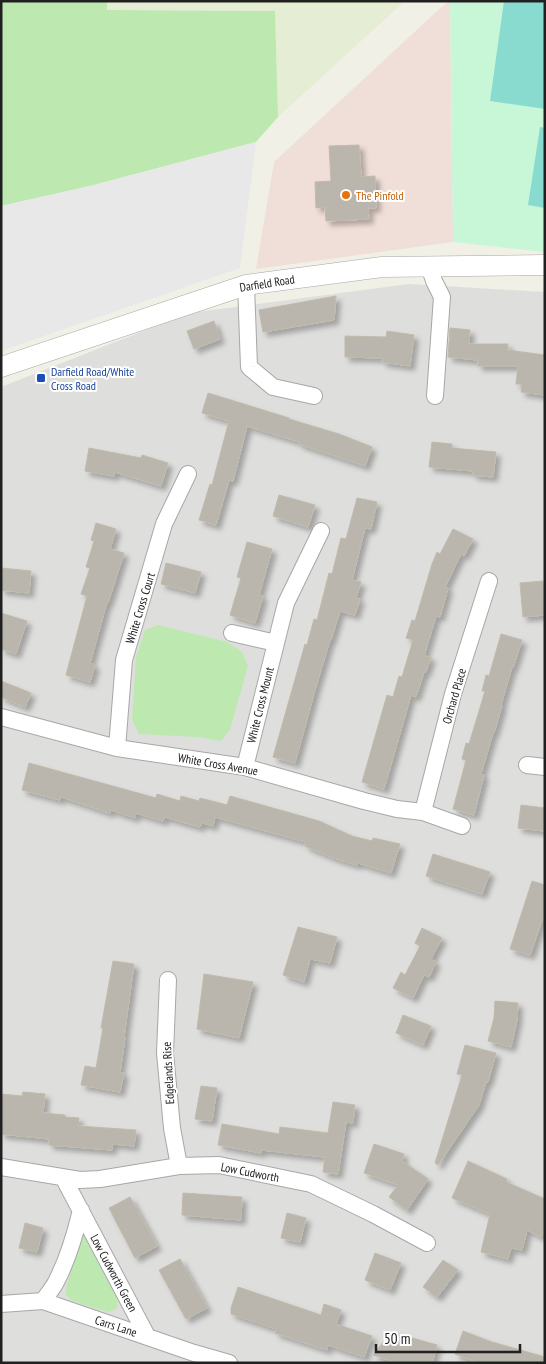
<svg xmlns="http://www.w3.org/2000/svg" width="546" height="1364" viewBox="0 0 546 1364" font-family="'PT Sans Narrow',sans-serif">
	<defs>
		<filter id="shadow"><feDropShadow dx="4.5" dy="4.5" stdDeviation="2.5" flood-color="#0004"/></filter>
	</defs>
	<rect width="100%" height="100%" fill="#f0f0e7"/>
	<!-- residential -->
	<path fill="#dededd" d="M409,284L545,292V1363H1V387L189,313Z"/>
	<!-- commercial -->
	<path fill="#f0dfd8" d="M448,1H450L453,242L256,269L274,162Z"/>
	<!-- farmland -->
	<path fill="#e5eed4" d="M107,1H405L278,117L275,11L106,10Z"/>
	<!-- grass -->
	<path fill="#bde8b0" d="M1,1H107V10L275,11L278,117L256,142L90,186L1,206Z
		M158,625L227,642L242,652L248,666L230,730L221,741L198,737L139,734L132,720L136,657L145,630Z
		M82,1233L116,1296C119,1306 118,1311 107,1312L71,1300L66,1294V1288Z"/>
	<!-- park -->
	<path fill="#c7f7d7" d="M450,1H545V252L453,242Z"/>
	<!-- pitch -->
	<path fill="#89dbd0" d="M504,1H545V109L490,101Z
		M540,127L545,128V208L528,205Z"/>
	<!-- parking -->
	<path fill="#e8e8e8" d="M256,142L240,268L1,351V206L90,186Z"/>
	<!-- building -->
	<path fill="#bab6ad" stroke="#c1baaa" filter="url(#shadow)" d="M359,145L361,177L375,176L376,208H368L369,219L326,221L325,207L316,208L315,182L331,181L329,146Z
		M336,296L334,320L263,332L259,310Z
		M214,321L220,339L194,349L187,331Z
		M450,328L470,330L469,344H508L507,350L545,355V395L521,392L522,384H516L518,366H478V360L448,357Z
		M387,331L414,335L410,366L382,362L383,358L345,357V336L386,337Z
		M208,393L289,418V419L339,434L372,447L365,466L299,444L300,442L247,426L233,481L229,480L216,525L199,520L210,484L212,485L229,421L202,413Z
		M432,442L452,444V448L496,452L493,477L473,475V471L429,467Z
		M89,448L141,458L142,455L168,463L161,486L115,472L114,476L85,471Z
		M279,495L315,505L308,527L273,516Z
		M357,498L377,502L371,529L365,528L352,580L361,582L356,598L360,599L355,615L340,611L331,640H330L315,690L295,763L273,757L305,644L307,645L314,619L317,620L329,573L332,574L341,538L346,539Z
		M96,523L116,529L110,549L124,553L108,603L107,602L90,663L95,665L90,682L66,675L87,596L81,594L90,568L86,567L94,541L91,540Z
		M453,529L473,539L464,556L461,554L445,587L448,588L440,617L436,616L424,656L431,657L426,672H424L416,697L411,695L384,789L362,782L387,695L393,697L399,676L402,677L413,640L406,638L412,620L415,621L432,564L437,552L440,554Z
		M247,542L272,549L259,595L263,596L255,623L230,615L241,578L237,577Z
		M166,563L201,572L195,593L161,584Z
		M1,568L31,571L29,593L1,590Z
		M543,581L545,615L523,617L520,583Z
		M1,613L27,621L16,654L1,649Z
		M501,634L522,640L513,668L512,667L501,705L502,706L494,733H493L481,774L484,775L474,815L453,809L466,760L462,759L466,743L469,744L485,691H482L486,675L489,676Z
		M1,681L31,693L25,707L1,697Z
		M29,763L156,798L157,794L180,801L181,796L199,801L200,798L227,805L230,796L319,821L352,836L372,841L373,838L400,844L391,873L358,863L357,865L334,858L305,846L306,842L215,817L213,826L202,823L200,827L165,817L163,821L136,813L135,818L111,810L110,813L61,797L60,800L22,790Z
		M521,805L545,808L544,831L518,828Z
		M433,854L490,872L482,894L426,876Z
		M532,881L545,885V912L530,955L510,949Z
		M298,927L337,937L330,963L310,959L304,982L283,975Z
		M422,928L442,938L431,959L436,962L429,977L424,975L413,998L393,988L401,972L405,975L420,946L415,943Z
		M113,961L134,964L124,1037H125L120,1073H124L120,1092L81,1085L85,1066L96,1068L103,1028H101Z
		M204,974L253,982L239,1038L197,1029Z
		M495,1001L518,1003L517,1020L511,1047L488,1041L494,1018Z
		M403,1015L431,1026L423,1045L396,1033Z
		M465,1045L496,1053L488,1082H486L479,1105L438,1165L435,1163L462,1075L457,1074Z
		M201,1086L217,1088L212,1121L195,1119Z
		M23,1092L45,1094L43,1113L65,1115V1117L79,1118L78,1126L136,1130L134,1146L112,1144V1150L49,1145V1139L1,1134V1094L22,1096Z
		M333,1102L355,1105L353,1123L346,1122L338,1174L323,1172L325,1157L261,1150V1153L218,1145L222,1124L279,1134L280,1127L328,1133Z
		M374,1144L404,1154L402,1161L428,1179L407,1210L389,1197L398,1185L364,1173Z
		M468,1161L507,1179L506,1182L545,1199V1228L541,1237L527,1230L522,1250L511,1248L508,1259L481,1252L490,1214L452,1198Z
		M183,1193L242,1197L241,1220L182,1215Z
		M130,1197L157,1246L135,1258L109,1208Z
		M287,1213L306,1218L300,1242L281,1238Z
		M25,1223L43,1228L37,1252L19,1248Z
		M375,1253L401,1263L390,1290L365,1280Z
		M180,1259L207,1308L186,1319L159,1270Z
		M443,1260L458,1270L437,1297L423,1287Z
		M238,1287L321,1315L324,1304L341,1310L336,1324L372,1336L364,1357L328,1345L327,1350L275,1333L276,1329L231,1314V1308Z
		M463,1331L492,1342L545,1357V1363H479L455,1354Z
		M391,1332L437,1345L432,1363H399L373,1355Z"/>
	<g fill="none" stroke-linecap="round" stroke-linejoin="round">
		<defs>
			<path id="minor" d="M429,266L434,281L442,297L435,396
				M246,285L249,367L273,387L314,396
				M232,633L276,643
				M1,717L117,748L245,767L364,801L397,809L423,812L462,826
				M117,748L124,660L164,524L188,474
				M527,765L545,767
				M245,767L286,603L321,531
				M423,812L453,694L489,581
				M168,980L165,1053L172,1128L179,1166
				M1,1167L80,1180L100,1179L179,1166L219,1165L311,1184L373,1214L427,1243
				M64,1179L147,1336
				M43,1301C47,1295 53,1288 56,1282C68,1259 75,1235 81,1210
				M1,1304L43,1301L194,1353L229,1363"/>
			<path id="tertiary" d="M1,367L246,285L382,267L545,265"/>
		</defs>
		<!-- minor casing -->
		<use href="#minor" stroke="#a7a7a7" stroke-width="18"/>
		<!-- tertiary casing -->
		<use href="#tertiary" stroke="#a7a7a7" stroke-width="21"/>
		<!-- minor -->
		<use href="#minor" stroke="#fff" stroke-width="16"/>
		<!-- tertiary -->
		<use href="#tertiary" stroke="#fff" stroke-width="20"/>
	</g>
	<!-- markers -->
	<circle fill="#e8710a" stroke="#fff" stroke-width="2" cx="346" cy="195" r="5"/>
	<rect fill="#1a4fb4" stroke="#fff" stroke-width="2" x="36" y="373" width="10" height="10" rx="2.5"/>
	<g text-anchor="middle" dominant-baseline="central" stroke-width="4" stroke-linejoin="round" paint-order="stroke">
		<!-- food labels -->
		<g font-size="12" fill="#c56008" stroke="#fff" text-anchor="start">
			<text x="356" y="195">The Pinfold</text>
		</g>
		<!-- street labels -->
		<g font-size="12" fill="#202020" stroke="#fff">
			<text transform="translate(267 283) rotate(-9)">Darfield Road</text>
			<text transform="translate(140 608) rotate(-73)">White Cross Court</text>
			<text transform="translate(454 696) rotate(-74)">Orchard Place</text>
			<text transform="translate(260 705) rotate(-76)">White Cross Mount</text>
			<text transform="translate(218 764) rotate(10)">White Cross Avenue</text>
			<text transform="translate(168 1073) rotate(-93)">Edgelands Rise</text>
			<text transform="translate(250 1172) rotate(11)">Low Cudworth</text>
			<text transform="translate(114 1273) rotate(62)">Low Cudworth Green</text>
			<text transform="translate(116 1326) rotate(18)">Carrs Lane</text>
		</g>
		<!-- transit labels -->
		<g font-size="12" fill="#164399" stroke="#fff" text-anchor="start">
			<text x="51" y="371">Darfield Road/White<tspan x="51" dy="14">Cross Road</tspan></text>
		</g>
	</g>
	<!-- border -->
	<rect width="546" height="1364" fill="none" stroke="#202020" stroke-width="5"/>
	<!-- scale -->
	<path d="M376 1344v8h144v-8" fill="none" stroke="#202020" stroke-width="2.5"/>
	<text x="384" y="1344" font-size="15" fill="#202020" stroke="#ffffff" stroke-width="4" paint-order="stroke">50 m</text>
</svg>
